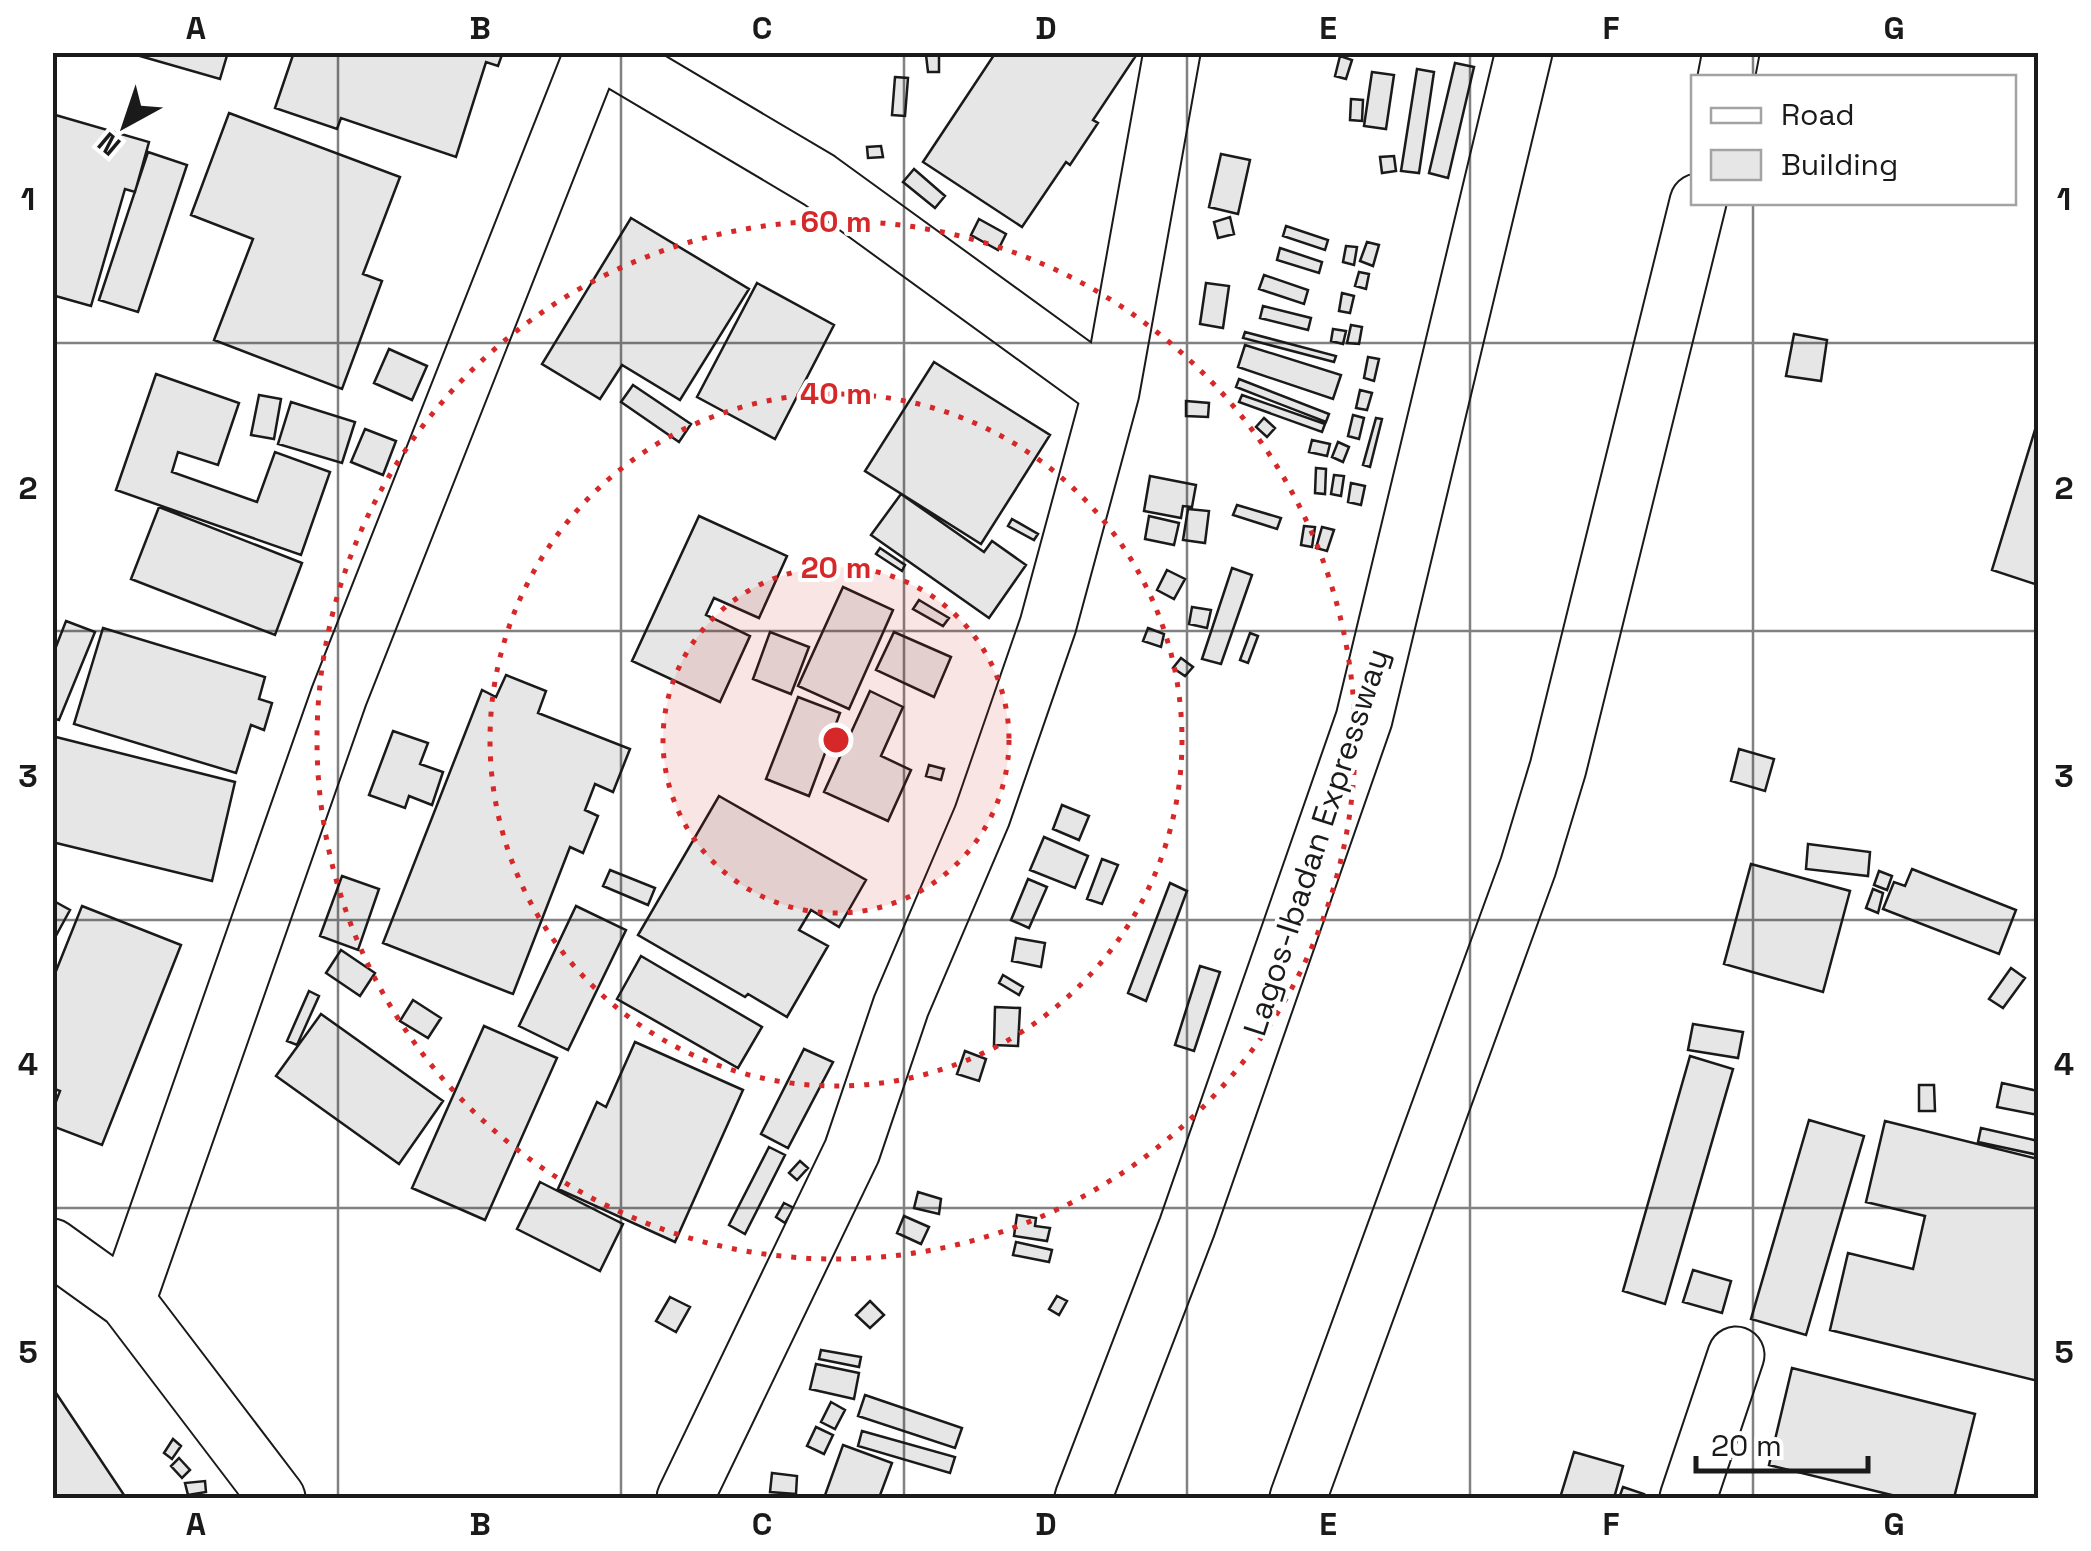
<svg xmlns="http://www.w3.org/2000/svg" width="2091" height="1551" viewBox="0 0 2091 1551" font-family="'Space Grotesk',sans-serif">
	<rect width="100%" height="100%" fill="#fff"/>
	<!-- building -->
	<path fill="#e6e6e6" stroke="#1a1a1a" stroke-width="2.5" d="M126,52H228L220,79Z
		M294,52H503L498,66L486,62L456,157L341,118L337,129L275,108Z
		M996,52H1129L1135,57L1093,120L1098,123L1070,165L1066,162L1022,227L923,162Z
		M939,54V72H928L926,55Z
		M1340,56L1352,60L1346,79L1335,76Z
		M1455,63L1474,67L1448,178L1429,173Z
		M1417,69L1434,72L1419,173L1401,171Z
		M1372,72L1394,75L1386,129L1364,126Z
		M895,77L908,78L905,116L892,115Z
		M1351,99L1363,100L1362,121L1350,120Z
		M229,113L400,177L363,274L382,281L342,389L214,340L253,239L191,215Z
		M52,114L149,142L135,192L125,189L91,306L52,295Z
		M881,146L883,157L868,158L867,147Z
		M148,152L187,165L138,312L99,300Z
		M1221,154L1250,160L1238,214L1209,207Z
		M1394,156L1396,171L1382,173L1380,157Z
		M914,169L945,196L935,208L903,182Z
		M1230,217L1234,234L1218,238L1214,222Z
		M631,218L749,289L680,400L622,365L600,399L542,364Z
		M979,219L1006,234L998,250L971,235Z
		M1286,226L1328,240L1325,250L1283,236Z
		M1367,242L1379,245L1373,266L1360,261Z
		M1346,246L1357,247L1354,265L1343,262Z
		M1280,248L1322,262L1319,273L1277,260Z
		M1359,272L1369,274L1366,289L1355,286Z
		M1264,275L1308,290L1304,304L1259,289Z
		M757,283L834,325L775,439L697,397Z
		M1206,283L1229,286L1223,328L1200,324Z
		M1342,293L1354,296L1350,313L1339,311Z
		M1263,306L1311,318L1308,330L1260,318Z
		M1351,325L1362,327L1359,344L1347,343Z
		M1333,329L1346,331L1343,344L1331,341Z
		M1245,332L1336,356L1334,362L1243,338Z
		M1794,334L1827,340L1821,381L1786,376Z
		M1245,345L1341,375L1333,399L1238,367Z
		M389,349L427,366L412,400L374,383Z
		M1368,357L1379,359L1374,381L1364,378Z
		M934,362L1050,435L981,544L865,471Z
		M156,374L239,403L218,465L178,452L172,472L257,502L275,452L330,472L301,555L116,490Z
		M1239,379L1329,414L1326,422L1236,387Z
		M633,385L691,424L679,442L621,402Z
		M1360,390L1372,393L1367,410L1356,408Z
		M259,395L281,399L274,439L251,435Z
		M1242,395L1325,424L1322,432L1239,402Z
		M1186,401L1209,403L1208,417L1186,416Z
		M291,402L355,422L342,463L278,444Z
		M1353,415L1364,418L1359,439L1348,436Z
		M1264,418L1275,428L1267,437L1256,427Z
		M1376,418L1382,419L1370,467L1363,465Z
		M2038,420V585L1992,570Z
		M365,429L396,441L383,475L351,462Z
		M1312,440L1330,444L1327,456L1309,452Z
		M1338,442L1349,447L1343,462L1332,457Z
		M1316,468L1326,469L1325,494L1315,493Z
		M1334,475L1344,476L1341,496L1331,494Z
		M1150,476L1196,485L1192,507L1183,506L1181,518L1144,511Z
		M1351,483L1365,486L1361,505L1348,502Z
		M901,494L984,552L992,541L1026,565L989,618L871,535Z
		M1237,505L1281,518L1277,529L1233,515Z
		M159,507L302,563L275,635L131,579Z
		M1188,509L1209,511L1205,543L1183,540Z
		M699,516L787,556L759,618L714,598L706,615L750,636L720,702L632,661Z
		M1149,516L1179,523L1174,545L1145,539Z
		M1012,519L1038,534L1034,540L1008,526Z
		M1304,526L1315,527L1312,547L1301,545Z
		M1322,527L1334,530L1327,551L1316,548Z
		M880,548L905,565L902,571L876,554Z
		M1232,568L1252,575L1221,664L1202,659Z
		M1167,570L1185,579L1174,599L1157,590Z
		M843,587L893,610L849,709L798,686Z
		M919,600L949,618L943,626L913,609Z
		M1192,607L1211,610L1207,628L1189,624Z
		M66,621L95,632L59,720L52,718V657Z
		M103,628L265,677L259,699L272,703L264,730L251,725L236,773L74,724Z
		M1148,628L1164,634L1161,647L1143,641Z
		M770,632L809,647L791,694L753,679Z
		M894,632L951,657L934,697L876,670Z
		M1250,633L1258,636L1248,663L1240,660Z
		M1181,658L1193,667L1185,676L1173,668Z
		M506,675L546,691L538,713L630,749L613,792L595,784L585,810L598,816L583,853L570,847L513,994L383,943L482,690L496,697Z
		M870,691L903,707L881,756L911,770L888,821L824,792Z
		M798,697L840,713L809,796L766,779Z
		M393,731L428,743L420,764L443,772L432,805L409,796L405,808L369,795Z
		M52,736L235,782L212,881L52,842Z
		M1739,749L1774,759L1765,791L1731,781Z
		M929,765L944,769L941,780L926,776Z
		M719,796L866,880L839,927L811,910L799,930L828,946L787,1017L748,994L745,997L638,935Z
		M1062,805L1089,816L1079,840L1053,829Z
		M1044,837L1088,856L1075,888L1030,870Z
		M1808,844L1870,852L1868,876L1806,869Z
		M1102,859L1118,865L1102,904L1087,899Z
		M1751,864L1850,891L1823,992L1724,964Z
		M1912,869L2016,910L1999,954L1883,909L1894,882L1905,886Z
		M610,870L655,888L648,905L603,886Z
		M1879,871L1892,876L1887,890L1874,885Z
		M342,876L379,889L358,950L320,936Z
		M1028,879L1047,887L1029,928L1011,920Z
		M1170,883L1187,891L1146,1001L1128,993Z
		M1873,889L1883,893L1878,913L1866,908Z
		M52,900L70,910L52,943Z
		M82,906L181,945L102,1145L52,1126V1112L60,1091L52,1088V981Z
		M576,906L626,930L568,1050L519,1026Z
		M1016,938L1045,943L1041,967L1012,961Z
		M341,950L375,973L360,996L326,973Z
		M641,956L762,1027L738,1068L617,999Z
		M1200,966L1220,972L1194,1051L1175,1045Z
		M2011,968L2025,978L2003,1008L1989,999Z
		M1003,975L1023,987L1019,995L999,983Z
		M309,991L319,996L297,1045L287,1041Z
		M413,1000L441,1018L428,1038L400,1021Z
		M995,1007L1020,1008L1018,1046L994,1045Z
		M321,1014L443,1101L399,1164L276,1076Z
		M1693,1024L1743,1032L1738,1058L1688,1050Z
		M484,1026L557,1058L485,1220L412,1188Z
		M635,1042L743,1090L675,1242L558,1189L597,1102L606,1107Z
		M804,1049L833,1062L788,1148L761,1134Z
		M965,1051L986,1059L979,1081L957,1074Z
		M1690,1056L1733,1069L1665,1304L1623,1291Z
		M2002,1083L2038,1091V1115L1997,1107Z
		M1919,1085H1934L1935,1111H1919Z
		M1809,1120L1864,1136L1806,1335L1751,1319Z
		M1885,1121L2038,1159V1381L1830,1330L1848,1253L1913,1269L1925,1216L1866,1202Z
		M1981,1128L2038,1141V1155L1978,1142Z
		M769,1147L785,1155L745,1234L729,1225Z
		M800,1161L808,1168L797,1180L789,1173Z
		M540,1182L623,1224L600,1271L517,1229Z
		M918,1192L941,1199L939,1214L914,1208Z
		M784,1203L794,1208L785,1223L776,1217Z
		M1017,1215L1036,1218L1035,1226L1050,1228L1047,1241L1014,1236Z
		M904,1216L929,1227L921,1244L897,1233Z
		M1016,1242L1052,1250L1049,1262L1013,1255Z
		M1693,1270L1731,1281L1722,1313L1683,1302Z
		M1057,1296L1067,1301L1059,1315L1049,1309Z
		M670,1297L690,1307L676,1332L656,1321Z
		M870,1301L884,1315L870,1328L856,1315Z
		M821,1350L861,1357L859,1367L819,1359Z
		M816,1364L859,1373L854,1399L810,1389Z
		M1792,1368L1975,1414L1954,1498H1904L1769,1465Z
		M52,1387L126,1498H52Z
		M865,1395L962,1428L955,1448L858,1416Z
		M831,1402L845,1410L835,1429L821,1422Z
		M816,1427L833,1435L824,1454L807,1446Z
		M862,1431L955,1457L950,1473L858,1446Z
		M173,1439L181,1446L172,1459L164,1453Z
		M843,1445L892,1463L879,1498H824Z
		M1574,1452L1623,1466L1614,1498H1560Z
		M179,1458L190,1470L182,1478L171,1466Z
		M772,1473L797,1476L796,1494L770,1492Z
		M205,1481L206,1492L188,1495L185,1483Z
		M1623,1487L1644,1494L1643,1498H1619Z"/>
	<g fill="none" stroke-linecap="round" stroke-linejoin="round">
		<defs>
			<path id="minor" d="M603,52L819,180L1111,392
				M52,1247L127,1301L277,1498
				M127,1301L339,696L593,52
				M685,1498L852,1151L901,1006L982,816L1048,625L1111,392L1172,52
				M1688,1498L1736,1355"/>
			<path id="highway" d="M1726,78L1731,52
				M1083,1498L1187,1227L1364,719L1524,52
				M1298,1498L1528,867L1558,768L1698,202"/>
		</defs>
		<!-- minor casing -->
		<use href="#minor" stroke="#1a1a1a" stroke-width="59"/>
		<!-- highway casing -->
		<use href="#highway" stroke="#1a1a1a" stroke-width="59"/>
		<!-- minor -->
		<use href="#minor" stroke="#fff" stroke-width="55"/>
		<!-- highway -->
		<use href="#highway" stroke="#fff" stroke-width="55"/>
	</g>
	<!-- grid -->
	<path fill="none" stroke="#1a1a1a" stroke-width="2.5" stroke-opacity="0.55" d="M338,52V1498M621,52V1498M904,52V1498M1187,52V1498M1470,52V1498M1753,52V78M1753,202V1498M52,343H2038M52,631H2038M52,920H2038M52,1208H2038"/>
	<!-- distance rings -->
	<circle cx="836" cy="740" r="173" fill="#d62828" fill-opacity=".12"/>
	<g fill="none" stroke="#d62828" stroke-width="5" stroke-dasharray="5 10">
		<circle cx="836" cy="740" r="173"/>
		<circle cx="836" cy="740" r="346"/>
		<circle cx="836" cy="740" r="519"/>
	</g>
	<g text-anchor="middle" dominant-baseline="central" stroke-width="8" stroke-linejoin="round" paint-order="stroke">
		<!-- street labels -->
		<g font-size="32" fill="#1a1a1a" stroke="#fff">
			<text transform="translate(1316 842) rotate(-72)">Lagos-Ibadan Expressway</text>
		</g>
	</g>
	<circle cx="836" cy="740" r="15" fill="#d62828" stroke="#fff" stroke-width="5"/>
	<g font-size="30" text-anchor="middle" font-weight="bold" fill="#d62828" stroke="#fff" stroke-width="8" stroke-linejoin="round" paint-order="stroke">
		<text x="836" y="232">60 m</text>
		<text x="836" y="404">40 m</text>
		<text x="836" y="578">20 m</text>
	</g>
	<!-- border -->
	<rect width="2091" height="1551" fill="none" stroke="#ffffff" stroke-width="110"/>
	<!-- legend -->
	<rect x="1691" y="75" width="325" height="130" fill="#ffffff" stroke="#a3a3a3" stroke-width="2.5"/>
	<rect x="1711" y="108" width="50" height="15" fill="#ffffff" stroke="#a3a3a3" stroke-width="2.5"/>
	<text x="1781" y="125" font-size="30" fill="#1a1a1a">Road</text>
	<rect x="1711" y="150" width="50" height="30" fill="#e6e6e6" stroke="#a3a3a3" stroke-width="2.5"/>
	<text x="1781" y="175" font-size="30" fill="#1a1a1a">Building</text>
	<!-- north arrow -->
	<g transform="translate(125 125) rotate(220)" stroke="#ffffff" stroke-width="8" paint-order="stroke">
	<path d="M0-8L18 38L0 25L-18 38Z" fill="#1a1a1a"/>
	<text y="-15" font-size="28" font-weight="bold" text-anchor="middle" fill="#1a1a1a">N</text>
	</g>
	<!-- scale -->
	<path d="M1696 1456v15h172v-15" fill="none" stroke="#1a1a1a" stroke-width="5"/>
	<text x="1711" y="1456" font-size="30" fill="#1a1a1a" stroke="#ffffff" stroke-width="8" paint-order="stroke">20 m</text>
	<rect x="55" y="55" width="1981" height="1441" fill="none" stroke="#1a1a1a" stroke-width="4"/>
	<g font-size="32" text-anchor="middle" font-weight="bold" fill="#1a1a1a">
		<text x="196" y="39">A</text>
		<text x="480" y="39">B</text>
		<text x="762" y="39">C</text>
		<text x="1046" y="39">D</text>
		<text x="1328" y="39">E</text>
		<text x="1611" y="39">F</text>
		<text x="1894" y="39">G</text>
		<text x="28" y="210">1</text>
		<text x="2064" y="210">1</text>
		<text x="28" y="499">2</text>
		<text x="2064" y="499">2</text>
		<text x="28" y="787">3</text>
		<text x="2064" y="787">3</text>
		<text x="28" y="1075">4</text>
		<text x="2064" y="1075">4</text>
		<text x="28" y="1363">5</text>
		<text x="2064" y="1363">5</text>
		<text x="196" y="1535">A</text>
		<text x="480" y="1535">B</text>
		<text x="762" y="1535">C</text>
		<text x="1046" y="1535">D</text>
		<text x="1328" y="1535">E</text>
		<text x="1611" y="1535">F</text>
		<text x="1894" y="1535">G</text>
	</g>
</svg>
